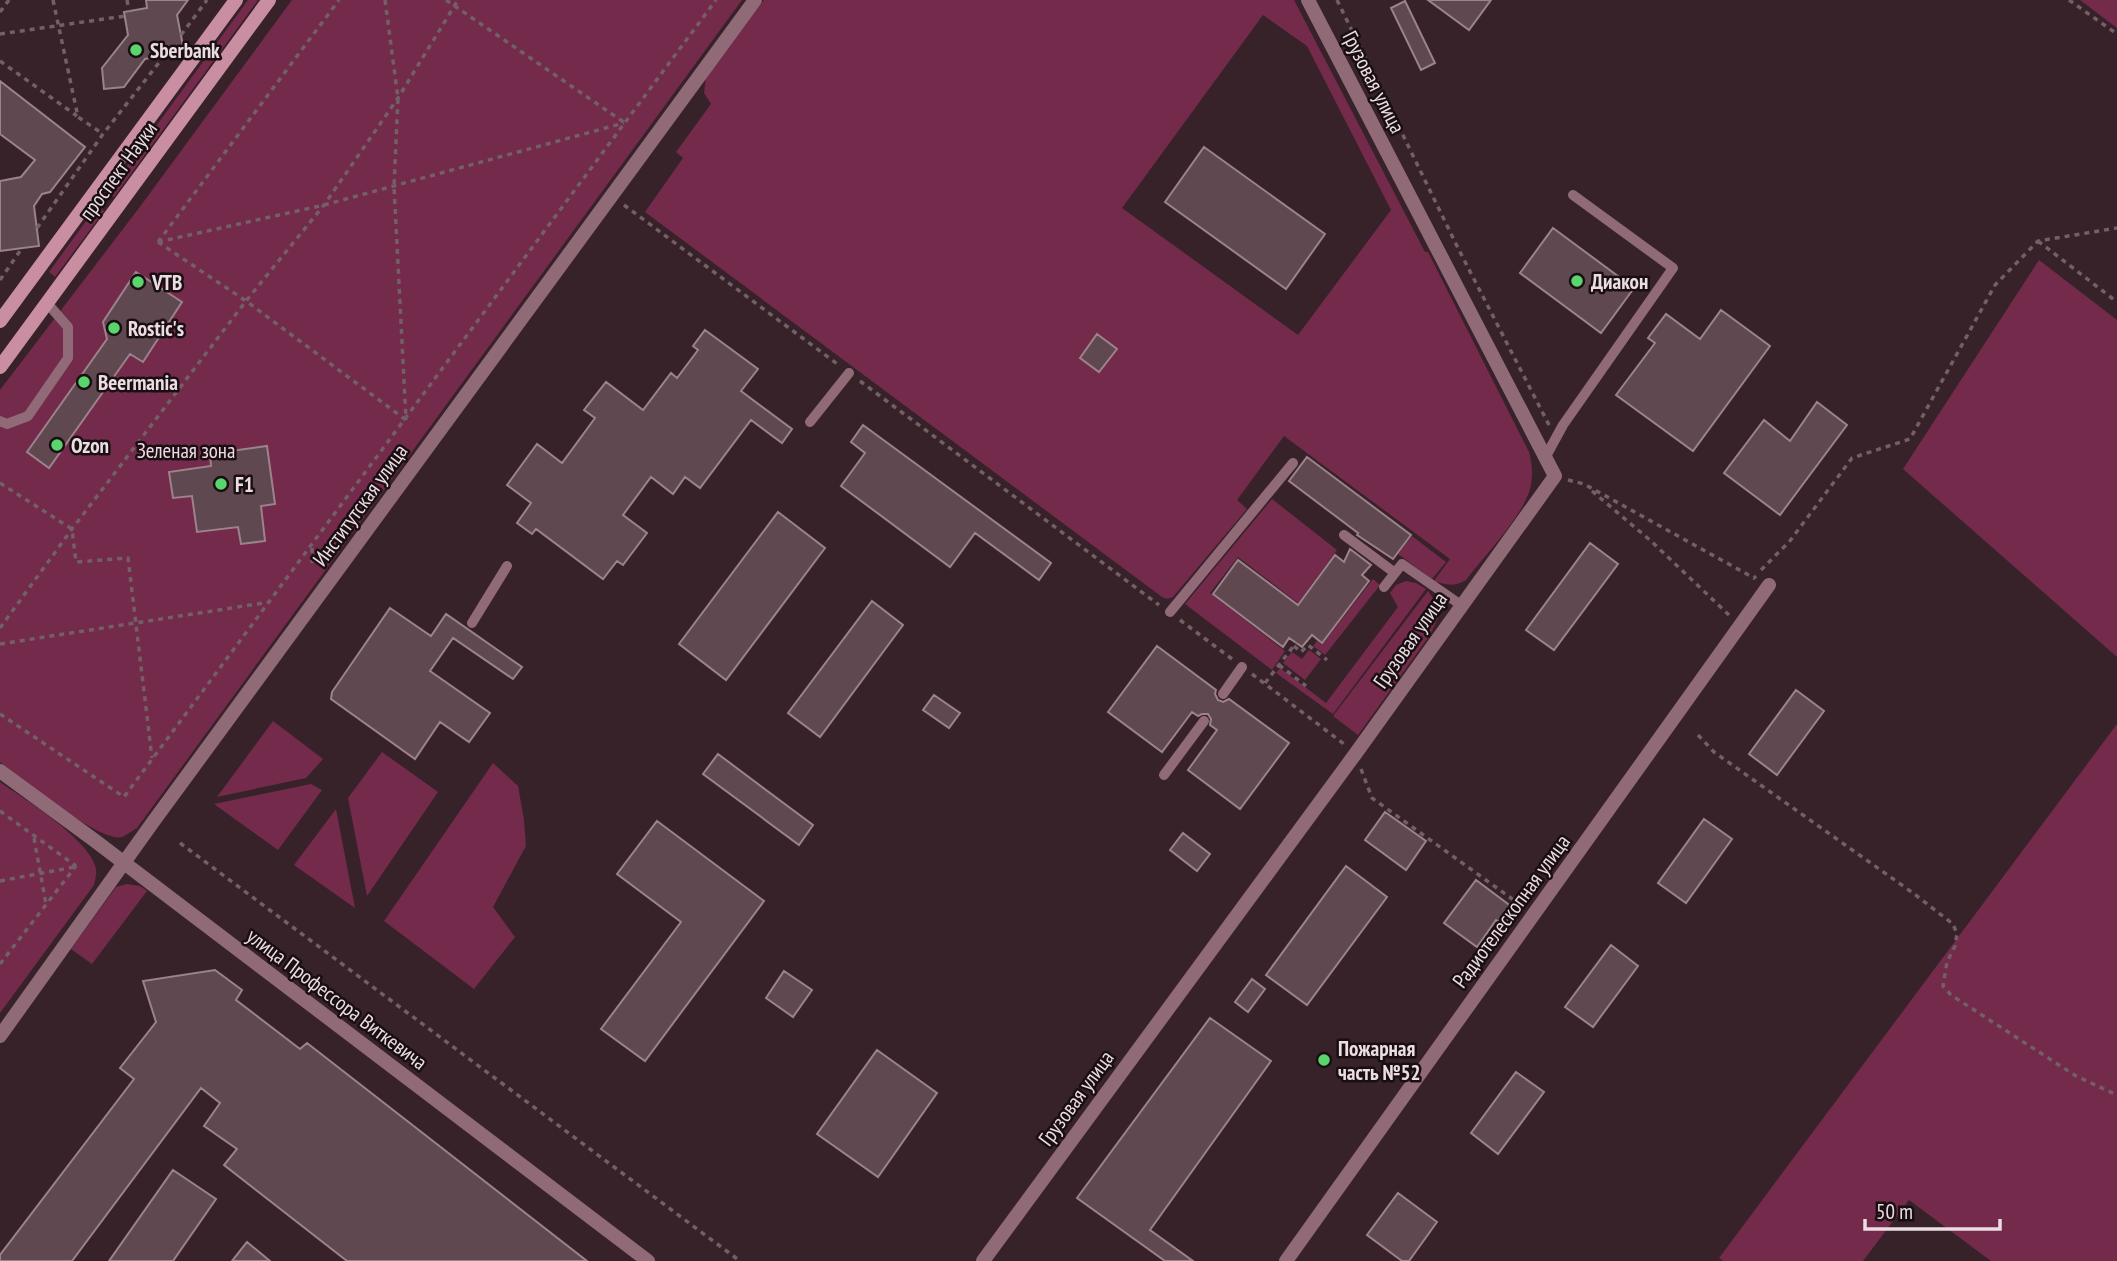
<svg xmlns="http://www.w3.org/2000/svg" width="2117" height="1261" viewBox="0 0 2117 1261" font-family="'PT Sans Narrow',sans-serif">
	<rect width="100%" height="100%" fill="#38222a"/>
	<!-- green -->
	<path fill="#742a4a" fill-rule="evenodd" d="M248,0H258L114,197L108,192Z
		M292,0H742L137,828C133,830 127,835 122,837C99,843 21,777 0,762V390L139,208Z
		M764,0H1294L1425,252H1428L1529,452C1532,463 1533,473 1531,485C1526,513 1484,556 1466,580C1455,587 1446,585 1434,581L1450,559L1284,436L1237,500L1247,509L1173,597L1167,599L1162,597L645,212L683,158L676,152L711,104L704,93L706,76ZM1263,15L1307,46L1391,210L1298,335L1122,208Z
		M2080,0H2117V28Z
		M97,206L104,211L55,277L49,272Z
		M2039,260L2117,320V657L1903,469Z
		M1272,499L1337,550L1298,603L1238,557L1210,593L1285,651L1272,670L1185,604Z
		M1412,536L1446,562L1432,579L1398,554Z
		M1373,579L1380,585L1325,655L1313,646L1317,641L1322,645Z
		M1406,581L1416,583L1426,589L1333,714L1276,673L1280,668L1326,703L1398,607L1390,593L1396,585Z
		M1428,591L1439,607L1438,618L1430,635L1358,735L1333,716Z
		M1309,650L1321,659L1305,680L1283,663L1292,652L1302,659Z
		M273,721L323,759L306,778L217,797Z
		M2117,724V1261H1991L1909,1200L1863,1261H1723L1719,1258Z
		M382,752L438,792L367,896L348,798Z
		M493,763L518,786L524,820L526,846L493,907L515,937L474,989L384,921Z
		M0,782C24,799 91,840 96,869C97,873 95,880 94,885L0,1013Z
		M311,784L322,790L278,850L214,804Z
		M336,809L355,908L294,865Z
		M127,884L140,886L147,891L92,964L71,949L116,887Z"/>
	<!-- building -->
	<path fill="#604850" stroke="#9c828a" stroke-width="2" d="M146,0H188L177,15L184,51L145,59L124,87L104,89L102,68L128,35L124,12L147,8Z
		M1428,0H1491L1469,30Z
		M1405,1L1435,63L1421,70L1391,8Z
		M0,81L85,147L50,192L42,194L34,206L39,246L0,251V181L21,177L35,160L0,134Z
		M1204,147L1325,234L1286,289L1165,202Z
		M1553,228L1634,288L1601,333L1520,273Z
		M136,272L182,302L143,362L130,354L49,468L27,452L107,339L103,322Z
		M1721,310L1770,346L1693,451L1616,395L1655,343L1648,338L1666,314L1700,339Z
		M705,330L758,369L741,391L792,429L782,443L751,420L700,488L685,477L673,494L651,477L623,515L647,533L623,565L617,561L603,579L536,529L532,534L517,523L531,503L507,485L537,444L562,463L595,418L584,410L606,382L643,410L671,373L677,378L698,350L693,346Z
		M1097,334L1117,349L1099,372L1080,358Z
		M1817,402L1847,425L1780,515L1724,473L1764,420L1790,441Z
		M863,425L1051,563L1039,580L975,533L950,567L841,486L865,453L851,442Z
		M267,446L275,504L261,506L265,541L241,544L238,527L197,532L192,496L173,498L169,472L211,466L210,454Z
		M1307,457L1411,535L1393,559L1357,535L1358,533L1289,481Z
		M778,512L825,548L726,680L679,644Z
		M1590,543L1618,564L1554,650L1526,630Z
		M1350,549L1371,565L1362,575L1369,581L1322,643L1312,635L1302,647L1289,638L1283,647L1213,594L1238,560L1298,605L1335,555L1344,562Z
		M872,601L903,625L820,737L788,713Z
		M390,608L431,636L446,614L522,667L513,679L453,638L430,671L490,713L469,742L440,722L415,759L331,699L332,692Z
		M1157,646L1216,690L1215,694L1218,700L1223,702L1229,699L1289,743L1240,809L1188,770L1217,730L1210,725L1211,719L1208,714H1202L1198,716L1192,712L1162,752L1108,712Z
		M1796,690L1824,711L1777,775L1749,754Z
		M934,695L960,713L949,728L923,710Z
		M718,754L813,825L799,845L703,774Z
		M1385,812L1426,841L1406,870L1365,840Z
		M1704,819L1732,839L1686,903L1658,883Z
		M657,821L764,901L645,1061L601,1029L681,922L617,874Z
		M1183,833L1210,854L1197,871L1170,850Z
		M1346,866L1387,897L1307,1005L1266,975Z
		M1476,880L1516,910L1504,925L1496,920L1477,947L1444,923Z
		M1611,945L1638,966L1593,1027L1565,1007Z
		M215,970L242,990L236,1000L300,1049L307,1043L587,1261H347L224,1165L237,1149L204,1126L220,1103L201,1088L72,1261H0V1255L134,1079L120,1068L156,1022L143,981Z
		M784,971L812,990L793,1017L766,998Z
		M1252,979L1265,989L1248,1012L1235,1002Z
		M1210,1018L1271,1061L1150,1230L1193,1261H1165L1077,1198Z
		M877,1050L937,1093L878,1177L817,1134Z
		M1516,1072L1544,1092L1498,1154L1471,1133Z
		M173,1170L216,1199L173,1261H109Z
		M1398,1193L1437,1222L1409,1261H1402L1367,1235Z
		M247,1242L270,1261H232Z"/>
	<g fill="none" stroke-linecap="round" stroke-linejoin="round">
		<!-- path -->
		<path stroke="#735f66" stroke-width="3.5" stroke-dasharray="5 5" stroke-linecap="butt" d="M53,0L78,117L103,134
			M127,0L129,11
			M385,0L398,98L394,186L406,420
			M446,0L625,123
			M1337,0L1458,248L1549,425
			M2069,0L2117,34
			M0,12L9,0
			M0,34L125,16
			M181,35L207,0
			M0,61L77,116
			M624,205L840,366
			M37,228L103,134L165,55
			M2038,241L2117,302
			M158,242L324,205L624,123
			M158,242L246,301L406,420
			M158,242L339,0
			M0,280L22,248
			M860,381L1159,605
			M1568,480L1584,484L1754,578L1756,576
			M0,483L72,529L76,562L128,558L152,758
			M1592,491L1651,541L1729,615
			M312,548V563
			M1761,570L1789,542L1852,458L1910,439L1995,285L2038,241L2117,228
			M1180,620L1232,659
			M0,628L72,529L246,301L324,205L398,98L458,0
			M0,644L270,602
			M1294,646L1301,652L1308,645L1327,660
			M1279,665L1306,686
			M1252,674L1344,744
			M1265,683L1296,643
			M0,714L124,797L716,0
			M1698,735L1714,752L1913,893L1953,924L1957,934L1955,946L1947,962L1943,986L1951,995L2076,1076L2117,1095
			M1361,769L1372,798L1522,906
			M0,811L76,866
			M34,838L46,904
			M180,843L740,1261
			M0,881L74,867
			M0,964L76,866"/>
		<!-- service -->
		<path stroke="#906a77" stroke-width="10" d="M0,421L7,424L28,416L68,358V327L47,303
			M810,422L849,373
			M1545,458L1563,425L1673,268L1573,195
			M1344,535L1395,573
			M1384,587L1402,564L1461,605
			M1170,612L1293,463
			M472,623L507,566
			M1223,694L1242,667
			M1164,775L1204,721"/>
		<!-- minor -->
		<path stroke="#906a77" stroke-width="14" d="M0,771L94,840L648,1261
			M0,1036L153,822L755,0
			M1286,1261L1769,585"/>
		<!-- tertiary -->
		<path stroke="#906a77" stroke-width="14" d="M983,1261L1356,753L1555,476L1308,0"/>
		<!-- secondary -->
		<path stroke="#ca8ea3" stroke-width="14" d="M0,321L236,0
			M0,367L269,0"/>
	</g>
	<!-- markers -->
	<g fill="#5ad56e" stroke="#190f12" stroke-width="2.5">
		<circle cx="136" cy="50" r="7"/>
		<circle cx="1577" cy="281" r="7"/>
		<circle cx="138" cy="282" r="7"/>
		<circle cx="114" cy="328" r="7"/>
		<circle cx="84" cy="382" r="7"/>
		<circle cx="57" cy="445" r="7"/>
		<circle cx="221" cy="484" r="7"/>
		<circle cx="1324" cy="1060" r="7"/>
	</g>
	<g text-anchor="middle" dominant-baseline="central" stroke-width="5" stroke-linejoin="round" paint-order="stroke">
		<!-- poi labels -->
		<g font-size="21" font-weight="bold" fill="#ecdde2" stroke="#190f12" text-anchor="start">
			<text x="150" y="50">Sberbank</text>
			<text x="1591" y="281">Диакон</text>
			<text x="152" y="282">VTB</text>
			<text x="128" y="328">Rostiс's</text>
			<text x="98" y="382">Beermania</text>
			<text x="71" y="445">Ozon</text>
			<text x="235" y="484">F1</text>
			<text x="1338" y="1048">Пожарная<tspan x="1338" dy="24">часть №52</tspan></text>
		</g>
		<!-- street labels -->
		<g font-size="21" fill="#ecdde2" stroke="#190f12">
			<text transform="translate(1374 82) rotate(63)">Грузовая улица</text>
			<text transform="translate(118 171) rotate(-54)">проспект Науки</text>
			<text transform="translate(360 505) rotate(-54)">Институтская улица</text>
			<text transform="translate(1410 640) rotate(-55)">Грузовая улица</text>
			<text transform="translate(1511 911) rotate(-54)">Радиотелескопная улица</text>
			<text transform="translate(337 999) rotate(37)">улица Профессора Виткевича</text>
			<text transform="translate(1076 1098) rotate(-54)">Грузовая улица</text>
		</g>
		<!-- park labels -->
		<g font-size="21" fill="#f3dae2" stroke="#190f12">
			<text x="186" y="450">Зеленая зона</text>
		</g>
	</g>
	<!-- scale -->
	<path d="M1865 1219v10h135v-10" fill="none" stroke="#ecdde2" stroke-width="3.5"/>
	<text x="1876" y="1219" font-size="21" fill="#ecdde2" stroke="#190f12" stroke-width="5" paint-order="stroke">50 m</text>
</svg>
